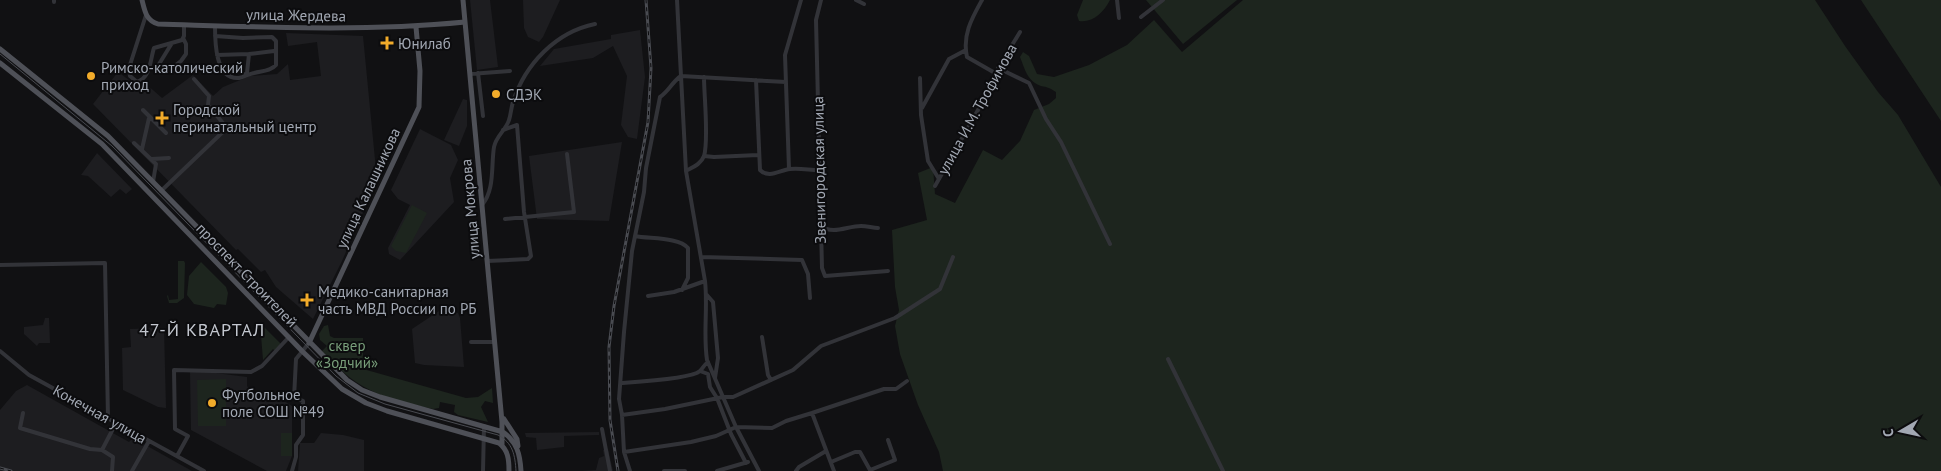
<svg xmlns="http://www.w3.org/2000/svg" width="1941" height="471" viewBox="0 0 1941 471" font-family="'PT Sans',sans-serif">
	<rect width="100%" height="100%" fill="#111113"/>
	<!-- built -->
	<path fill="#1d1d20" d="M470,0H490L498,67L477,70Z
		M523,0H560L543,37L539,42L528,37L524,28Z
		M640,30L645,77L637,139L628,137L621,125L627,76L613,46L593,58L540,66L554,49L611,39V35Z
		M286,33L363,36L377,180L342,261L313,319L276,287L265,270L261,272L238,249L236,250L93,104L118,72L140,88L145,83L162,98L193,75L213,96L223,87L250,76L277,74L288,64L290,80L321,76L317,42L288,46Z
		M463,99L467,100V126L459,146L444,140Z
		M420,129L451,145L458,160L450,178L454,202L400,260L389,254L388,248L410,205L398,199L391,190Z
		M622,142L609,221L537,219L529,156Z
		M97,153L132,189L126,194L120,189L111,197L88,176L81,175Z
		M445,307L458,313L460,318L464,367L424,365L415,363L412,329Z
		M45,318H49L50,343H39L37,346L24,334V327L43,325Z
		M164,328L166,408L158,407L123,390L122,348L131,347L130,329Z
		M190,372H208L247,377V386L250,390V395H265L279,398L292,406V456L286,471H267L191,430Z
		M27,385L129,442L133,438L192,471H0V410L16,391Z
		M599,432V435L564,436V447L537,450L536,438L526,437L525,433Z
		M321,433L343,435L364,440V471H298L300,443H314Z
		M608,449L613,471H582L596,470L599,458L604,456L603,450Z"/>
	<!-- green -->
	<path fill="#1d251e" d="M1083,0H1110C1104,12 1093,23 1079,21L1077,15Z
		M1146,0H1237L1183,44Z
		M1243,0H1815L1845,46L1878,92L1898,115L1941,187V471H943L939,452L918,405L900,354L895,326L899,310L895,287L892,230L927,220L918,173L933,167L935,194L955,203L983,150L1002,160L1020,141L1034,110L1049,104L1056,98V92C1050,88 1047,87 1041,86C1027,81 1025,69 1020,57L1023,52L1029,56L1037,74L1054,77L1089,65L1127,45L1154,20L1182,52Z
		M1861,0H1941V121Z
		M412,205L427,213L406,253L396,251L391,246Z
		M178,261H184L185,263L184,298L177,303H169L167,296L168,295L169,300L178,299Z
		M201,262L226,287L228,293L226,305L217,304L214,308L194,304L187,295L189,276Z
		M260,323L281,344L275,351L273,349L263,360Z
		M328,325L330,336L334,338H363V369L466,398L478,397L492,388L493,403L485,401L481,407L488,422L458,415L454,412L455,405L440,402L439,408L433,409C412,404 389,400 370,390C351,381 336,366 322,351L327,346L320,340L319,334L324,326Z
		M226,379V426H198L197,380Z
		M281,433H292V456H281Z"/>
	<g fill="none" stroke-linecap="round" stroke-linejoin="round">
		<!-- minor -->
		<path stroke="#323338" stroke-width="4" d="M54,0V2
			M677,0L686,171L705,281C708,307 703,334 707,360L736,427L759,471
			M821,0L816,20L822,268L825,276L888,271
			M856,0L864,4
			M982,0C972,18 962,35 967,57L995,73
			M1117,0L1119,18
			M146,15L129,68L130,76L137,82C151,77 150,60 154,48L182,40L184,36V25
			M1141,17L1163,0
			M215,26C215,41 215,80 239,78C244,77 249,74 254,73C262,71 271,71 276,65V41L272,37L243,38L215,36
			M217,55L249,54
			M998,68L1029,83L1046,119L1061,142L1110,244
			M156,69L172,43
			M168,71L181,61L186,54V44L183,38
			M478,73L483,116
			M470,74L510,71
			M244,75L247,73L249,54L274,51
			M920,78L921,115L928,161L939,179
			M756,80L760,170C769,179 780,170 790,169C800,168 810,170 819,170
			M922,108L949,59L966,50
			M143,110L166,133
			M134,143L156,164L153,182
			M142,149L149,118
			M704,156L714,157L758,155
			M152,159L169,158
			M789,169L785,55L801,0
			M686,171C693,167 701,164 704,156C709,140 704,96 704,77
			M935,186L995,80L998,68L1020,32
			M161,191L227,128L208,105L209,96L194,79
			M482,205C495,190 491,165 494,147C496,136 506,130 509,120C511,114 511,108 513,102C525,64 556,32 595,24
			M505,219L574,212L567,154
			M820,226C834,235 847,226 861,226C867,226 873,228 878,228
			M635,236C649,239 679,237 688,248V278L682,290
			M702,257L802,260L808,274L810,298
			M487,261L528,259L531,256L524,212L517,125L503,130
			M0,265L105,263L108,418
			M706,294L713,302L718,358L715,378
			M648,296L674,292L705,281
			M762,337L768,375L771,380
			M471,342H495
			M0,351L29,375L204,471
			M1168,359L1223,471
			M700,371L708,374L710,387L717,398L731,434L746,463
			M621,383C635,382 691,379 700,371C703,368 704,365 708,362
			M23,413L20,428L90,449L102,450L116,423
			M812,413L884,389H896L907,381
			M622,415L665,409L723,397H733L793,370L821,346L895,318L940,289L953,257
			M602,429L610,471
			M102,450L113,457L112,471
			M624,452L691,442L716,436L736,427L772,428L786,421L812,413L834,471
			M177,456L188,436L175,429L174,370L251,372L262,366L289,337
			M831,462L855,452H860L870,470L895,460L888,440
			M132,471L149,441
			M292,471L296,457V445L303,435V401L294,398L296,359L309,343
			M483,471L484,426
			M630,471L624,452L622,415L619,399L624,332L632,251L644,192L646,168L660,97C669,91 672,82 681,76L786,82
			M664,471H685
			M717,471L748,462
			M796,471L799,467L826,451"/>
		<!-- major -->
		<path stroke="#4e5057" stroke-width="5" d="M142,0C145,12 146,20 158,24C261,27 363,32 465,22
			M463,0L502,422V445
			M0,49L108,136L347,380L362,390L380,397L503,432C517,442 520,454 521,471
			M0,63L102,144L303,352L342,389L366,403L387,411L499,443C508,450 509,459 509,471
			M309,343L419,107L420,71L416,27
			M504,419L517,439L518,446"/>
		<!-- tram -->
		<path stroke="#494b51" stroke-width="1" d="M0,54L112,146L336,376L358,393L385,404L498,435C513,443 515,455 516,471"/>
		<defs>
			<path id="rail" d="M0,468L11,471
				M618,471L610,420L609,347L614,306L648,122L651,68L646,0"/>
		</defs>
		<!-- rail casing -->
		<use href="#rail" stroke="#494b51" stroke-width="3"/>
		<!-- rail -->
		<use href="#rail" stroke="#0c0c0e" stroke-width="1" stroke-dasharray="4" stroke-linecap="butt"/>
	</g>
	<!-- markers -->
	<g fill="#f1ab2a" stroke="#0c0c0e" stroke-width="2">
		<path d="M384.5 35.5h5v5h5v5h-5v5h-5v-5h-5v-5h5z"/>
		<circle cx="91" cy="76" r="5"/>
		<circle cx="496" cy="94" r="5"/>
		<path d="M159.5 110.5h5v5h5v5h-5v5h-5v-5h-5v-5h5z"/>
		<path d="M304.5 292.5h5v5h5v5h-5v5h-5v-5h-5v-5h5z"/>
		<circle cx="212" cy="403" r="5"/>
	</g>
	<g text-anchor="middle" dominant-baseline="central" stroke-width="4" stroke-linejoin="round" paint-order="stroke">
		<!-- street labels -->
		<g font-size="15" fill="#a2a8b3" stroke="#0c0c0e">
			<text transform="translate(296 15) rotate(1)">улица Жердева</text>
			<text transform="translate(977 109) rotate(-61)">улица И.М. Трофимова</text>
			<text transform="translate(819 170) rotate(-91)">Звенигородская улица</text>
			<text transform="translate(368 188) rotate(-65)">улица Калашникова</text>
			<text transform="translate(470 209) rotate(-95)">улица Мокрова</text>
			<text transform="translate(247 275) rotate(46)">проспект Строителей</text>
			<text transform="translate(100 414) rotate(29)">Конечная улица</text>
		</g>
		<!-- poi labels -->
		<g font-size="15" fill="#a2a8b3" stroke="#0c0c0e" text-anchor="start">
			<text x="398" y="43">Юнилаб</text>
			<text x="101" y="67">Римско-католический<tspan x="101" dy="17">приход</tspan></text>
			<text x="506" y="94">СДЭК</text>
			<text x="173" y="109">Городской<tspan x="173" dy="17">перинатальный центр</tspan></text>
			<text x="318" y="291">Медико-санитарная<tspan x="318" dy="17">часть МВД России по РБ</tspan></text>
			<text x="222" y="394">Футбольное<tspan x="222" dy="17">поле СОШ №49</tspan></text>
		</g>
		<!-- park labels -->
		<g font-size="15" fill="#799f7b" stroke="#0c0c0e">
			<text x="347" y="345">сквер<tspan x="347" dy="17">«Зодчий»</tspan></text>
		</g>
		<!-- quarter labels -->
		<g font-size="18" letter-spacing="1" fill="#c3c7cf" stroke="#0c0c0e">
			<text x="202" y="329">47-Й КВАРТАЛ</text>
		</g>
	</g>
	<!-- north arrow -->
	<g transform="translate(1901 431) rotate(261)" stroke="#0c0c0e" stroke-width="4" paint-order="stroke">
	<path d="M0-4L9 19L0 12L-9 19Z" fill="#a2a8b3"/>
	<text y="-8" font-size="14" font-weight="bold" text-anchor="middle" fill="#a2a8b3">С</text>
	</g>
</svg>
